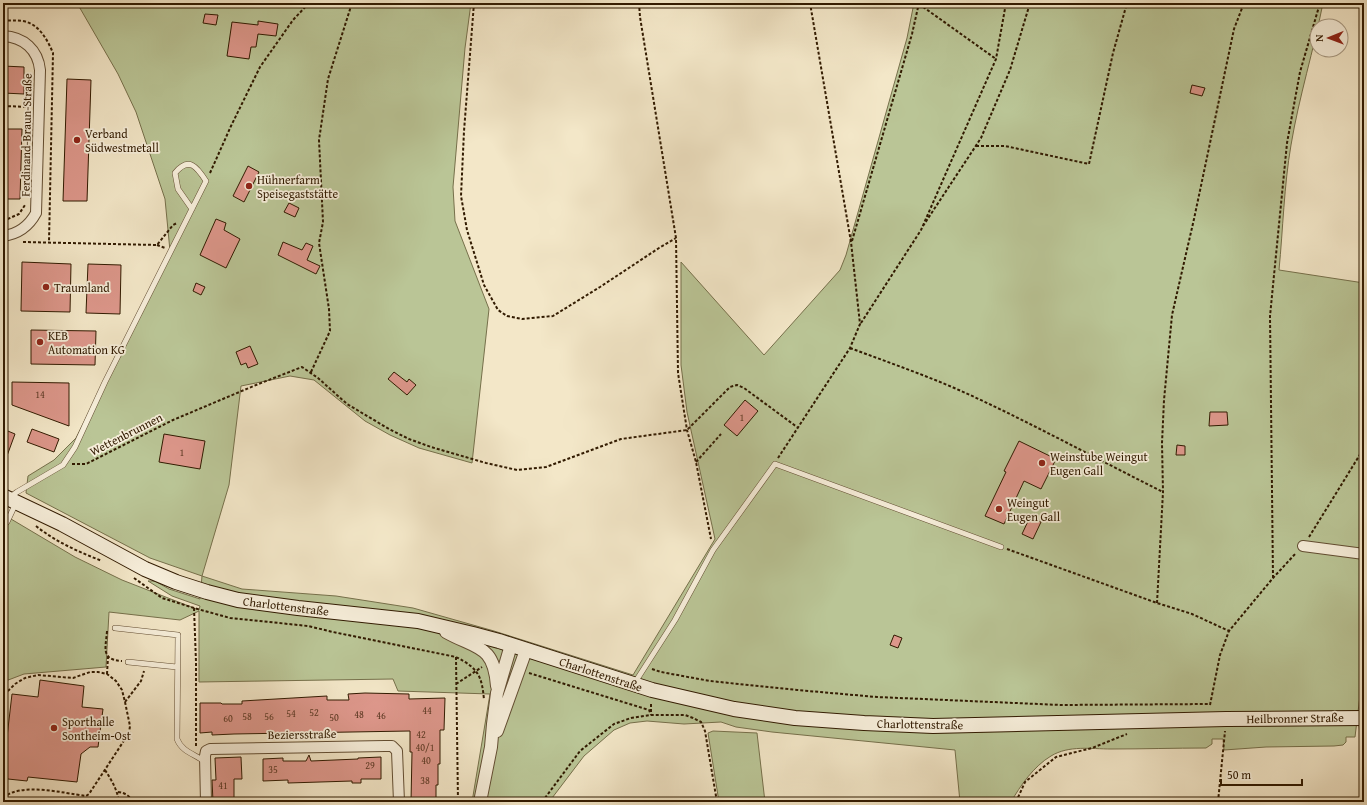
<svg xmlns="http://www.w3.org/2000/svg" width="1367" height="805" viewBox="0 0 1367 805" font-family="'Gentium Book Plus',serif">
	<rect width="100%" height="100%" fill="#f3e7c8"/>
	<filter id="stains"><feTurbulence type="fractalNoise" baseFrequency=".005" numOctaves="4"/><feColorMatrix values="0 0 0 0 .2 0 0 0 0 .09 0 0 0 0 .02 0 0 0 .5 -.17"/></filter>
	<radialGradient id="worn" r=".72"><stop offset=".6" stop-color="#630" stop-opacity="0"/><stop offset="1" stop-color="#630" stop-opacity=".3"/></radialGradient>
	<!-- green -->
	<path fill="#bac596" stroke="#76704b" d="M77,3H471L465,48L453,187L455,221L489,309L472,463L419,448L390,435L365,421L314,380L290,376L241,386L229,485L202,576L242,589L336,596L413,608L494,631L633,675L715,539L687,412L681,365V262L764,355L840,270L846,255L907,38L914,3H1323C1314,49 1299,97 1291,145C1284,186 1283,229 1279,270L1364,283V662L1355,737H1346V742L1343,745L1334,746L1266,747L1224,750L1223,739H1212V744L1206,748C1175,748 1143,749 1111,749C1091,749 1069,745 1051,756C1034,766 1020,786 1011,802H960L955,750L772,732L736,727L721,722L684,724L647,721L630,723L614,730L584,756L549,802H472L490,694L398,691L393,679L199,682V611L180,620L109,612L106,667L24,674L3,682V534L11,519L75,557L122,580L199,610L200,606L172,596L148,581H155L169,589L200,599L202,576L150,558L26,493L28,476L54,460L76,438L170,251L165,199L136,112L118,74Z
		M713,731L757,733L765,802H719L708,733Z"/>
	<!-- building -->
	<path fill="#dd978b" stroke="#311a00" d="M205,14L218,15L216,25L203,23Z
		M258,21L278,24L276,36L258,34L256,47H251L249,59L227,56L232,22L258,25Z
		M3,66L24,67V94L3,93Z
		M67,79L91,80L87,201H63Z
		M1192,85L1205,88L1202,96L1190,93Z
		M3,129H22L20,199H3Z
		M248,166L259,172L244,202L233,196Z
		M289,203L299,208L295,217L284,212Z
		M216,219L226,223L224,230L240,239L226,268L200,255Z
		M283,242L302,250L306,243L313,246L307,260L320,266L316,274L278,255Z
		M22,262L71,264L70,312L21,311Z
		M88,264L121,265L120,314L86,313Z
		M196,283L205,287L201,295L193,291Z
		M31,330L96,331L95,365L31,364Z
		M250,346L258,364L248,368L246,363L241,365L236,352Z
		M394,372L407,382L409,379L416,385L407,395L388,379Z
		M12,382L69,383V426L12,405Z
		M745,400L758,411L737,436L724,425Z
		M1210,412H1227L1228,425L1209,426Z
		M3,429L15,434L4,464H3Z
		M32,429L59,439L54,452L27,442Z
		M164,434L205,441L200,469L159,462Z
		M1019,441L1056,459L1041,489L1024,481L1004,524L985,516L1006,472L1004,471Z
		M1177,445L1185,446V455H1176Z
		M1030,517L1041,522L1033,539L1022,534Z
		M894,635L902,638L898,648L890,645Z
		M40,680L84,686L82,707L103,709L98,747H90L81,754L77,782L28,777L27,781L8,779L3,772L12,694L38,697Z
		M365,693L409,694V699L445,698L444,730H440V764H438V785H436V802H411L412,752H410V731L234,734L212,735V732L200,733V703H221L222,704H242V701L327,696V700H349L348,694Z
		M309,755L311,761L358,759V758L381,757V779H361V783H352V781L288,783V780L263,781V759L283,758V761H306Z
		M241,757L242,779H234V802H213L212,780H216L215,758Z"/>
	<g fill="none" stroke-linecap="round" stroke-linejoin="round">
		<defs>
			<path id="service" d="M9,498L17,492L63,465L75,447L105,382L206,181C197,167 189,156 175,173L178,189L192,209
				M3,526L7,522L16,503
				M115,628L178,635L177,739C182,752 195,754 205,762
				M128,662L177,667
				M634,684L675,620L713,550L775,464L1001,547
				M1361,719L1364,750"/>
			<path id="minor" d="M3,36C24,37 38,50 40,70L36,213C29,226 19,234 3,236
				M1303,546L1364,554
				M206,802L205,756L206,751L210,749L385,746H392L397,751L399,802"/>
			<path id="tertiary" d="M446,632C476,649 494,644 497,686
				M497,731L526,650
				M480,802L491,747L493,724L497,693L511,645"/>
			<path id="secondary" d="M3,496L62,524L145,569L176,582L207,592L238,600L298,608L418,621L473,634L499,641L652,690L734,709L795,718L864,723L933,726L1226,719L1364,718"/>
		</defs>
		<!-- service casing -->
		<use href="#service" stroke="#624d32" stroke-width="6"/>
		<!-- minor casing -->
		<use href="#minor" stroke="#624d32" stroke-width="12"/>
		<!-- tertiary casing -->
		<use href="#tertiary" stroke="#624d32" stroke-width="14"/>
		<!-- secondary casing -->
		<use href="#secondary" stroke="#311a00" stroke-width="16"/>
		<!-- path -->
		<path stroke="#311a00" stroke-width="2" stroke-dasharray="3 2" stroke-linecap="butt" d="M474,3L464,131L461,196L467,230L484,285L498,310L507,316L522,319L553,316L600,287L659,248L676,238
			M639,3L640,17L676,238L678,373L687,430L696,462L711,539
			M919,4L996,59
			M3,20C9,21 16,20 23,21C39,24 47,39 53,53L49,242
			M3,106L30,107
			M976,146H1005L1089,164L1113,53L1127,3
			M210,173L231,126L260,67L293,20L309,3
			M3,221L19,214L25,205
			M923,226L981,138L1010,70L1030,3
			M852,241L912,34L919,3
			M23,242L157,245L173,225L177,223
			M157,245L165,248
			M861,323L921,230L996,59L1006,3
			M850,348C890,363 931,377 970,395C1035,425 1099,460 1163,492
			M311,372L330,331L329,309L319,243L323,222L319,140L328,79L352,3
			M778,458L850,348L860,324L851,242L810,3
			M696,462L721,434
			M72,464H86L173,420L256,385L302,367L318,378L347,404L389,429L409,439L431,447L486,463L517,470L546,467L621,439L687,430L730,387L737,385L744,388L797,427
			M36,526C56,542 79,552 102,561
			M1309,537L1364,448
			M1007,549L1157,603L1192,614L1229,631
			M134,578L162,598L194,608L230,618L308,626L333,632L456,657C478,668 482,676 484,700
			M1273,578L1270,316L1287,143L1300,72L1320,3
			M1157,603L1163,492L1162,443L1164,400L1172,315L1194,219L1234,29L1244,3
			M194,608L196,662V747
			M107,631C106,647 100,660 122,661
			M456,657L458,802
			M652,669L661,672L710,681L797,690L877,697L1061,705L1210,704
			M529,673L649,710L651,715
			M107,674L108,657
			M456,684L482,667
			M125,702L141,681L144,671
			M3,705L6,693L15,684L25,678L38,675L73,678L90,672H98L107,674L116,681L122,690L125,702L130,726L129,733L89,794L86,796C63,793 20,782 3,798
			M1210,705L1220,655L1229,631L1273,578L1296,553
			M651,712V702
			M105,770C112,781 117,789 119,802
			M118,792C126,793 129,796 134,802
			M542,802L580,751L614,724L631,718L651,715H685L693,718L701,722L705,731L717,802
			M1016,802L1025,782L1056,757L1092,748L1127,734
			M1218,802L1225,731"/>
		<!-- service -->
		<use href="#service" stroke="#f7efdb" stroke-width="5"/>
		<!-- minor -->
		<use href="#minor" stroke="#f7efdb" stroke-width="10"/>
		<!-- tertiary -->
		<use href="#tertiary" stroke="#f7efdb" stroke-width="12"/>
		<!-- secondary -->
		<use href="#secondary" stroke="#f7efdb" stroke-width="14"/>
	</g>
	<!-- markers -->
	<g fill="#8f2418" stroke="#f7efdb" stroke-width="1.5">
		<circle cx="77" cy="140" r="4"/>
		<circle cx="249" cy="186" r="4"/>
		<circle cx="46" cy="287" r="4"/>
		<circle cx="40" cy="342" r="4"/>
		<circle cx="1042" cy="463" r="4"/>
		<circle cx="999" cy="509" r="4"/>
		<circle cx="54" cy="728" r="4"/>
	</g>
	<g text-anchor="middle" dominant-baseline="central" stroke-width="3.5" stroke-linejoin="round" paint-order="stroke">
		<!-- number labels -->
		<g font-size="10" fill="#5c3923">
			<text x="40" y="394">14</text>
			<text x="742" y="417">1</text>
			<text x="182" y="452">1</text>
			<text x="427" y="710">44</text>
			<text x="314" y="712">52</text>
			<text x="291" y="713">54</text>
			<text x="359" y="714">48</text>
			<text x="381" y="715">46</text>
			<text x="247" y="716">58</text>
			<text x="269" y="716">56</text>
			<text x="334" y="717">50</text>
			<text x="228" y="718">60</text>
			<text x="421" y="734">42</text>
			<text x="425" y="747">40/1</text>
			<text x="426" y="760">40</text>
			<text x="370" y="765">29</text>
			<text x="273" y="769">35</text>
			<text x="425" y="780">38</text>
			<text x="223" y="785">41</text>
		</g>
		<!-- poi labels -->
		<g font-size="12" fill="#311a00" stroke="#f7efdb" text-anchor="start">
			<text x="85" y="133">Verband<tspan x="85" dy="14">Südwestmetall</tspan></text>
			<text x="257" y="179">Hühnerfarm<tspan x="257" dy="14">Speisegaststätte</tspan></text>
			<text x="54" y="287">Traumland</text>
			<text x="48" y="335">KEB<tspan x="48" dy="14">Automation KG</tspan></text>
			<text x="1050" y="456">Weinstube Weingut<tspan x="1050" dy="14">Eugen Gall</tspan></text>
			<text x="1007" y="502">Weingut<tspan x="1007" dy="14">Eugen Gall</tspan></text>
			<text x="62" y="721">Sporthalle<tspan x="62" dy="14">Sontheim-Ost</tspan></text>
		</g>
		<!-- street labels -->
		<g font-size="12" fill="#311a00" stroke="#f7efdb">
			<text transform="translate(26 135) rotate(-89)">Ferdinand-Braun-Straße</text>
			<text transform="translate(126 434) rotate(-27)">Wettenbrunnen</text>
			<text transform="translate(286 606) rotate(7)">Charlottenstraße</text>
			<text transform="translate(601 674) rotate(18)">Charlottenstraße</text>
			<text transform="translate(1295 718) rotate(-1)">Heilbronner Straße</text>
			<text transform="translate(920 724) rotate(1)">Charlottenstraße</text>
			<text transform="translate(302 734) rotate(-1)">Beziersstraße</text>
		</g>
	</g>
	<!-- margin -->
	<rect width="1367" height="805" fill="none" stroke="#f3e7c8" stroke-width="16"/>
	<rect x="4" y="4" width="1359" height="797" fill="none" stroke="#311a00" stroke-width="2"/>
	<rect x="8" y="8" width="1351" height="789" fill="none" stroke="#311a00"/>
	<!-- north arrow -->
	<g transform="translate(1329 38) rotate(269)"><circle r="19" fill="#f7efdb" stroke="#a89a83"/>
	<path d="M0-3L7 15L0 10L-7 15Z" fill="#8f2418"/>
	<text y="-6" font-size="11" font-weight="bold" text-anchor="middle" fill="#311a00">N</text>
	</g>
	<!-- scale -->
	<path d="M1221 779v6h81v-6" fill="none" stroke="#311a00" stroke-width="2"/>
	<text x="1227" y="779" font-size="12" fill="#311a00" stroke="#f7efdb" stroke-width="3" paint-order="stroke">50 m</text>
	<rect width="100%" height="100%" filter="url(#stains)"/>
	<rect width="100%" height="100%" fill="url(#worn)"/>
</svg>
